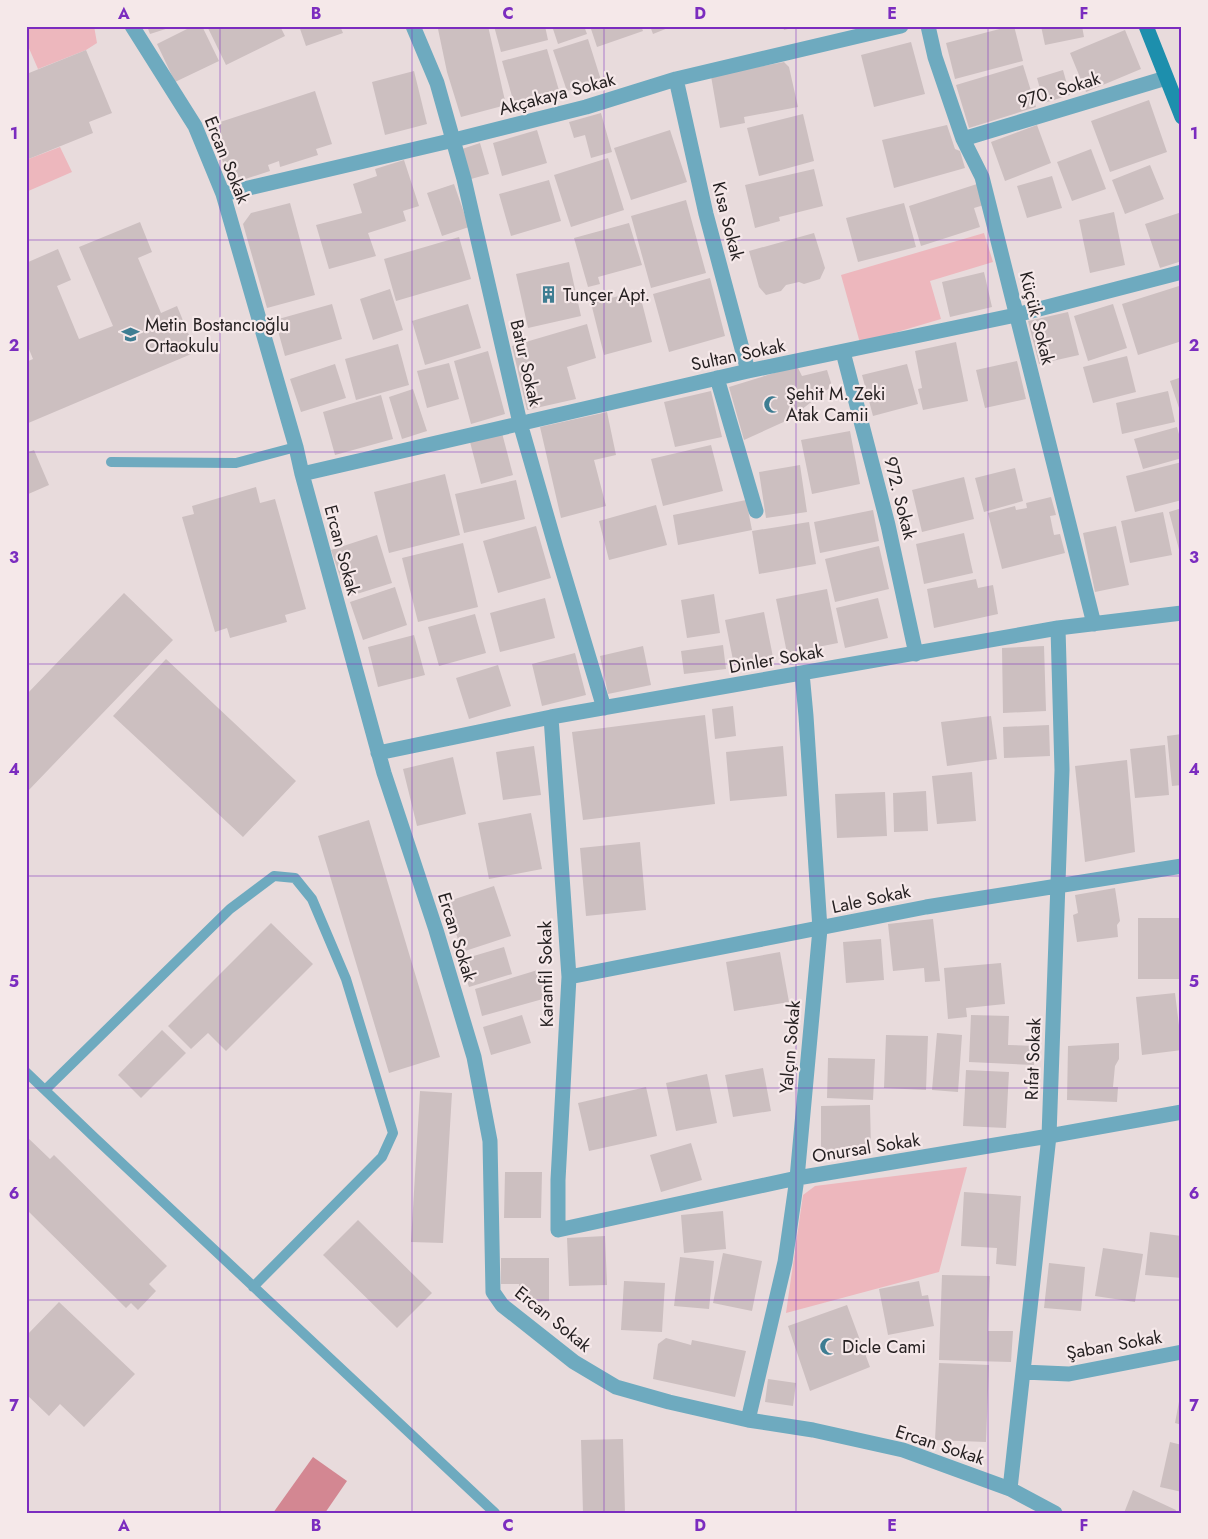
<svg xmlns="http://www.w3.org/2000/svg" width="1208" height="1539" viewBox="0 0 1208 1539" font-family="Jost,sans-serif">
	<rect width="100%" height="100%" fill="#e8dbdc"/>
	<!-- green -->
	<path fill="#edb7bd" d="M26,26H94L97,43L86,50L38,69L28,46H26Z
		M60,147L72,172L26,192V160Z
		M984,233L993,262L930,281L941,319L860,343L841,275Z
		M967,1167L939,1272L786,1313L803,1195L815,1186Z"/>
	<!-- water -->
	<path fill="#d38792" d="M313,1457L347,1481L325,1513H273Z"/>
	<!-- building -->
	<path fill="#ccbfc0" d="M147,26H172V27L150,34Z
		M193,26H202L219,61L175,82L157,44Z
		M207,26H280L285,36L226,65Z
		M299,26H340L343,33L306,46Z
		M451,26H488L506,105L461,117L447,72L438,29Z
		M494,26H545L548,40L501,52Z
		M552,26H584L587,34L558,44Z
		M590,26H641L643,31L597,47Z
		M650,26H673L653,34Z
		M783,26H796V27L784,30Z
		M1011,26H1014L1023,61L955,79L946,43Z
		M1041,26H1082L1084,37L1045,45Z
		M1125,30L1141,69L1086,92L1070,53Z
		M588,39L601,80L567,91L553,50Z
		M911,42L925,94L874,107L861,55Z
		M547,49L560,94L515,107L502,61Z
		M86,50L112,113L89,122L93,133L26,160V65L29,73Z
		M784,62L789,67L798,107L744,117L745,123L720,128L711,76Z
		M1023,65L1036,107L969,128L956,85Z
		M1063,70L1070,95L1044,103L1037,78Z
		M414,71L427,124L385,135L372,82Z
		M315,91L332,144L316,149L318,155L280,167L279,161L268,165L270,171L230,184L211,125Z
		M1149,100L1167,152L1110,172L1091,121Z
		M601,113L612,152L591,158L585,135L574,138L569,122Z
		M803,114L814,161L759,176L747,128Z
		M947,125L955,149L960,151L965,168L894,188L882,140Z
		M1037,125L1051,163L1005,181L991,142Z
		M537,130L547,163L502,176L493,143Z
		M670,130L687,182L631,200L614,148Z
		M480,143L489,174L471,179L462,149Z
		M1091,149L1106,189L1072,201L1057,162Z
		M608,158L624,210L571,227L554,175Z
		M404,160L419,206L403,211L406,221L368,233L376,256L329,269L316,225L362,213L353,184L377,176L375,169Z
		M1150,165L1164,199L1125,214L1112,180Z
		M814,169L823,206L779,217L780,221L755,228L745,185Z
		M1052,176L1062,208L1027,218L1017,186Z
		M549,180L561,221L511,236L499,194Z
		M454,184L469,227L442,236L427,193Z
		M977,184L984,205L974,208L980,227L921,246L909,206Z
		M686,200L706,273L651,288L631,216Z
		M290,203L315,295L267,308L243,224L251,213Z
		M904,203L916,247L858,262L846,218Z
		M1114,212L1125,265L1090,273L1079,220Z
		M1182,212V261L1160,268L1145,224Z
		M140,222L152,252L138,258L161,313L177,306L196,352L26,424V362L33,359L26,342V263L58,249L71,280L57,286L79,339L113,326L79,247Z
		M629,223L642,265L598,277L600,284L588,287L574,238Z
		M814,233L825,268L820,279L804,284L799,282L786,285L781,291L766,295L759,287L749,251Z
		M459,237L471,279L396,301L384,259Z
		M569,262L581,316L528,328L516,274Z
		M984,272L992,307L950,317L942,282Z
		M710,278L725,336L669,352L653,294Z
		M1179,286L1182,293V341L1138,355L1122,304Z
		M390,289L403,330L373,340L360,299Z
		M639,291L652,342L604,355L591,303Z
		M332,304L342,339L285,356L275,320Z
		M468,304L481,348L425,365L412,321Z
		M1113,304L1127,348L1088,361L1074,316Z
		M1068,312L1079,355L1039,364L1028,321Z
		M587,324L596,358L567,367L576,399L527,410L512,346Z
		M956,342L968,401L923,410L918,389L922,388L915,351Z
		M398,344L409,385L356,400L345,359Z
		M488,351L505,414L471,424L454,361Z
		M1127,356L1136,392L1093,403L1083,367Z
		M1017,361L1026,399L985,408L976,370Z
		M449,363L459,399L427,408L417,371Z
		M335,364L346,398L301,412L290,379Z
		M907,364L918,404L873,416L862,375Z
		M797,366L802,376L827,370L832,386L788,420L744,440L729,387Z
		M1182,377V414H1181L1170,381Z
		M413,389L427,431L402,439L389,397Z
		M711,391L722,437L675,447L664,402Z
		M1168,391L1175,422L1122,434L1116,403Z
		M381,395L393,439L335,455L323,412Z
		M607,412L616,455L594,460L606,506L561,518L540,427Z
		M1177,427L1182,445V458L1143,469L1134,439Z
		M850,431L860,484L812,494L801,440Z
		M502,433L513,475L481,484L470,442Z
		M711,445L723,491L663,506L651,459Z
		M34,450L49,485L26,495V453Z
		M1182,462V500L1135,512L1126,476Z
		M800,465L807,512L766,518L759,472Z
		M1015,468L1023,501L984,512L975,478Z
		M445,474L460,535L389,553L374,492Z
		M964,477L974,519L922,532L912,490Z
		M516,480L525,519L464,533L455,494Z
		M256,487L260,503L275,499L306,609L285,615L287,622L230,638L227,628L215,632L182,517L194,514L192,506Z
		M1051,497L1056,515L1050,516L1054,535L1060,534L1065,553L1002,569L988,513L1015,506L1016,510L1027,508L1026,503Z
		M746,500L752,530L678,545L673,515Z
		M656,505L667,545L609,560L599,521Z
		M1182,508V557H1181L1169,512Z
		M873,510L879,541L820,553L814,522Z
		M1163,512L1172,555L1130,563L1121,521Z
		M809,522L816,564L759,574L752,531Z
		M536,526L551,578L498,593L483,541Z
		M1116,526L1129,585L1095,592L1083,533Z
		M964,533L973,573L924,584L916,544Z
		M377,535L392,583L347,597L331,550Z
		M463,543L478,607L418,622L402,558Z
		M879,546L889,589L835,602L825,559Z
		M976,579L978,588L993,585L998,614L934,628L927,589Z
		M395,587L407,625L363,640L350,602Z
		M827,589L838,643L787,653L776,599Z
		M124,593L173,640L26,793V695Z
		M714,594L720,633L687,638L681,600Z
		M545,598L555,638L500,652L490,613Z
		M878,598L888,638L845,648L836,608Z
		M764,612L773,657L734,665L725,620Z
		M475,614L486,653L439,666L428,627Z
		M414,635L425,675L378,687L368,647Z
		M723,645L726,669L684,674L681,651Z
		M643,646L651,685L608,694L600,656Z
		M1044,646L1046,711L1003,713L1002,648Z
		M575,653L586,695L542,706L532,664Z
		M166,659L296,781L243,837L113,716Z
		M498,665L511,706L469,719L456,678Z
		M733,706L736,736L715,739L712,709Z
		M705,715L715,804L583,820L572,732Z
		M991,716L997,759L947,766L941,722Z
		M1049,725L1050,756L1004,758L1003,727Z
		M1182,734V785L1172,786L1167,736Z
		M1165,745L1169,795L1135,798L1130,749Z
		M534,746L541,795L503,800L496,752Z
		M783,746L787,796L730,801L726,752Z
		M453,757L466,814L417,826L403,769Z
		M1127,760L1135,852L1085,862L1075,766Z
		M972,772L976,821L937,824L932,776Z
		M926,791L928,831L894,832L893,793Z
		M885,792L887,836L837,838L835,794Z
		M531,813L542,869L489,879L478,823Z
		M369,820L440,1057L389,1073L318,836Z
		M640,842L646,910L586,916L580,848Z
		M494,886L511,936L462,952L446,902Z
		M1115,888L1120,921L1117,925L1118,937L1077,942L1073,915L1078,913L1075,895Z
		M1138,918H1182L1181,979H1138Z
		M933,919L940,981L925,982L924,968L893,971L888,924Z
		M271,923L313,964L226,1051L208,1033L191,1049L168,1026Z
		M881,939L884,980L846,983L843,942Z
		M504,947L512,974L469,987L460,960Z
		M780,952L789,1002L734,1011L726,962Z
		M1001,963L1005,1004L966,1008L967,1017L948,1019L944,968Z
		M541,969L550,997L482,1016L475,989Z
		M1179,992H1182V1004H1180Z
		M1175,993L1182,1050L1142,1055L1136,997Z
		M522,1015L531,1043L491,1055L483,1027Z
		M971,1015L1009,1016L1008,1045L1035,1046L1034,1065L969,1062Z
		M162,1030L186,1053L141,1098L118,1075Z
		M937,1033L962,1035L958,1092L932,1090Z
		M886,1035L928,1036L926,1090L884,1088Z
		M1119,1043V1059L1115,1066L1113,1087H1118L1117,1102L1067,1100L1068,1046Z
		M828,1058L875,1059L873,1100L827,1098Z
		M763,1068L771,1111L733,1117L725,1075Z
		M966,1070L1009,1072L1006,1128L963,1126Z
		M707,1074L717,1123L676,1131L666,1083Z
		M646,1087L657,1136L589,1151L578,1103Z
		M420,1091L452,1093L443,1243L411,1242Z
		M870,1105L871,1150L821,1151V1106Z
		M26,1136L50,1159L54,1155L167,1266L149,1284L156,1291L138,1310L131,1303L126,1308L26,1209Z
		M691,1143L702,1180L661,1192L650,1155Z
		M505,1172H542L541,1218H504Z
		M964,1192L1021,1196L1016,1266L996,1264L997,1248L961,1246Z
		M723,1211L726,1249L684,1253L681,1215Z
		M358,1220L432,1293L397,1328L323,1255Z
		M1150,1232L1182,1236V1278L1145,1275Z
		M605,1236L607,1285L569,1286L567,1238Z
		M1103,1248L1143,1254L1135,1302L1095,1296Z
		M723,1253L762,1261L752,1311L713,1303Z
		M680,1257L714,1261L709,1309L674,1306Z
		M501,1258H549V1301L519,1302V1284H501Z
		M1049,1263L1085,1267L1081,1311L1044,1308Z
		M942,1275L990,1276L988,1331H1013L1011,1362L939,1360Z
		M624,1281L665,1283L662,1332L621,1330Z
		M919,1281L922,1296L928,1295L934,1326L888,1335L879,1289Z
		M59,1302L135,1374L84,1427L60,1404L49,1416L26,1394V1336Z
		M847,1305L870,1367L810,1391L788,1326Z
		M666,1338L691,1345L692,1340L746,1351L735,1397L653,1379L658,1344Z
		M939,1363L989,1365L986,1442L935,1440Z
		M768,1379L796,1383L793,1406L765,1402Z
		M1181,1391H1182V1425L1175,1423Z
		M623,1439L625,1513H583L581,1440Z
		M1170,1442L1182,1445V1492L1160,1487Z
		M1133,1490L1176,1510L1175,1513H1124Z"/>
	<g fill="none" stroke-linecap="round" stroke-linejoin="round">
		<!-- lane -->
		<path stroke="#6eaabf" stroke-width="10" d="M111,462L236,463L296,447
			M26,1072L95,1138L495,1513
			M45,1090L230,909L274,876L295,878L312,899L346,979L393,1133L382,1157L253,1287"/>
		<!-- street -->
		<path stroke="#6eaabf" stroke-width="15" d="M132,26L195,126L223,194L296,447L302,474L384,773L436,930L474,1057L490,1141L493,1292L502,1305L574,1362L616,1387L669,1402L748,1420L813,1430L903,1450L1010,1489L1055,1513
			M413,26L437,83L464,179L520,423L556,548L604,708
			M928,26L935,57L963,139L982,177L1094,624
			M676,79L706,214L748,371
			M963,139L1166,78
			M223,194L454,140L586,107L676,79L901,26
			M843,352L888,525L916,654
			M717,378L756,511
			M302,474L748,371L1016,315L1182,272
			M551,717L569,977L558,1180V1230L797,1178L1049,1136L1182,1112
			M378,753L551,717L1058,628L1182,613
			M569,977L926,907L1182,866
			M1023,1372L1069,1374L1182,1352
			M748,1420L785,1262L797,1178L820,929L806,716L802,673
			M1010,1489L1049,1136L1062,770L1058,628"/>
		<!-- secondary -->
		<path stroke="#1d8fad" stroke-width="15" d="M1146,26L1182,117"/>
	</g>
	<!-- grid -->
	<path fill="none" stroke="#7b2cbf" stroke-width="1" stroke-opacity="0.55" d="M220,26V1513M412,26V1513M604,26V1513M796,26V1513M988,26V1513M26,240H1182M26,452H1182M26,664H1182M26,876H1182M26,1088H1182M26,1300H1182"/>
	<!-- icons -->
	<defs>
		<symbol id="building-bare" viewBox="-9 -9 18 18"><path d="M-4-6H4V6H1V3H-1V6H-4ZM-2.5-4.3h1.7v1.8h-1.7ZM.8-4.3h1.7v1.8H.8ZM-2.5-1h1.7V.8h-1.7ZM.8-1h1.7V.8H.8Z" fill="#3e7d92" stroke="#f5e8e9" stroke-width="2.5" paint-order="stroke"/></symbol>
		<symbol id="school-bare" viewBox="-9 -9 18 18"><path d="M0-5L7-2L0 1L-7-2ZM-4 1L0 2.5L4 1V4Q0 6-4 4Z" fill="#3e7d92" stroke="#f5e8e9" stroke-width="2.5" paint-order="stroke"/></symbol>
		<symbol id="mosque-bare" viewBox="-9 -9 18 18"><path d="M3.5-4.9A6 6 0 1 0 3.5 4.9A5 5 0 1 1 3.5-4.9Z" fill="#3e7d92" stroke="#f5e8e9" stroke-width="2.5" paint-order="stroke"/></symbol>
	</defs>
	<g fill-rule="evenodd">
		<use href="#building-bare" x="536" y="282" width="25" height="25"/>
		<use href="#school-bare" x="118" y="322" width="25" height="25"/>
		<use href="#mosque-bare" x="760" y="392" width="25" height="25"/>
		<use href="#mosque-bare" x="816" y="1334" width="25" height="25"/>
	</g>
	<g text-anchor="middle" dominant-baseline="central" stroke-width="4.5" stroke-linejoin="round" paint-order="stroke">
		<!-- street labels -->
		<g font-size="18" fill="#262122" stroke="#f5e8e9">
			<text transform="translate(1059 90) rotate(-17)">970. Sokak</text>
			<text transform="translate(557 94) rotate(-15)">Akçakaya Sokak</text>
			<text transform="translate(227 160) rotate(68)">Ercan Sokak</text>
			<text transform="translate(728 221) rotate(76)">Kısa Sokak</text>
			<text transform="translate(1037 318) rotate(76)">Küçük Sokak</text>
			<text transform="translate(738 355) rotate(-12)">Sultan Sokak</text>
			<text transform="translate(526 363) rotate(77)">Batur Sokak</text>
			<text transform="translate(900 498) rotate(76)">972. Sokak</text>
			<text transform="translate(342 550) rotate(75)">Ercan Sokak</text>
			<text transform="translate(776 659) rotate(-10)">Dinler Sokak</text>
			<text transform="translate(871 899) rotate(-12)">Lale Sokak</text>
			<text transform="translate(457 937) rotate(73)">Ercan Sokak</text>
			<text transform="translate(546 974) rotate(-91)">Karanfil Sokak</text>
			<text transform="translate(790 1047) rotate(-85)">Yalçın Sokak</text>
			<text transform="translate(1033 1059) rotate(-88)">Rıfat Sokak</text>
			<text transform="translate(866 1148) rotate(-9)">Onursal Sokak</text>
			<text transform="translate(553 1319) rotate(39)">Ercan Sokak</text>
			<text transform="translate(1114 1345) rotate(-10)">Şaban Sokak</text>
			<text transform="translate(940 1445) rotate(18)">Ercan Sokak</text>
		</g>
		<!-- poi labels -->
		<g font-size="18" fill="#262122" stroke="#f5e8e9" text-anchor="start">
			<text x="563" y="295">Tunçer Apt.</text>
			<text x="145" y="325">Metin Bostancıoğlu<tspan x="145" dy="21">Ortaokulu</tspan></text>
			<text x="786" y="394">Şehit M. Zeki<tspan x="786" dy="21">Atak Camii</tspan></text>
			<text x="842" y="1347">Dicle Cami</text>
		</g>
	</g>
	<!-- border -->
	<rect width="1208" height="1539" fill="none" stroke="#f5e8e9" stroke-width="55"/>
	<rect x="28" y="28" width="1152" height="1484" fill="none" stroke="#7b2cbf" stroke-width="2"/>
	<g font-size="16" text-anchor="middle" font-weight="bold" fill="#7b2cbf">
		<text x="124" y="19">A</text>
		<text x="316" y="19">B</text>
		<text x="508" y="19">C</text>
		<text x="700" y="19">D</text>
		<text x="892" y="19">E</text>
		<text x="1084" y="19">F</text>
		<text x="14" y="139">1</text>
		<text x="1194" y="139">1</text>
		<text x="14" y="351">2</text>
		<text x="1194" y="351">2</text>
		<text x="14" y="563">3</text>
		<text x="1194" y="563">3</text>
		<text x="14" y="775">4</text>
		<text x="1194" y="775">4</text>
		<text x="14" y="987">5</text>
		<text x="1194" y="987">5</text>
		<text x="14" y="1199">6</text>
		<text x="1194" y="1199">6</text>
		<text x="14" y="1411">7</text>
		<text x="1194" y="1411">7</text>
		<text x="124" y="1531">A</text>
		<text x="316" y="1531">B</text>
		<text x="508" y="1531">C</text>
		<text x="700" y="1531">D</text>
		<text x="892" y="1531">E</text>
		<text x="1084" y="1531">F</text>
	</g>
</svg>
